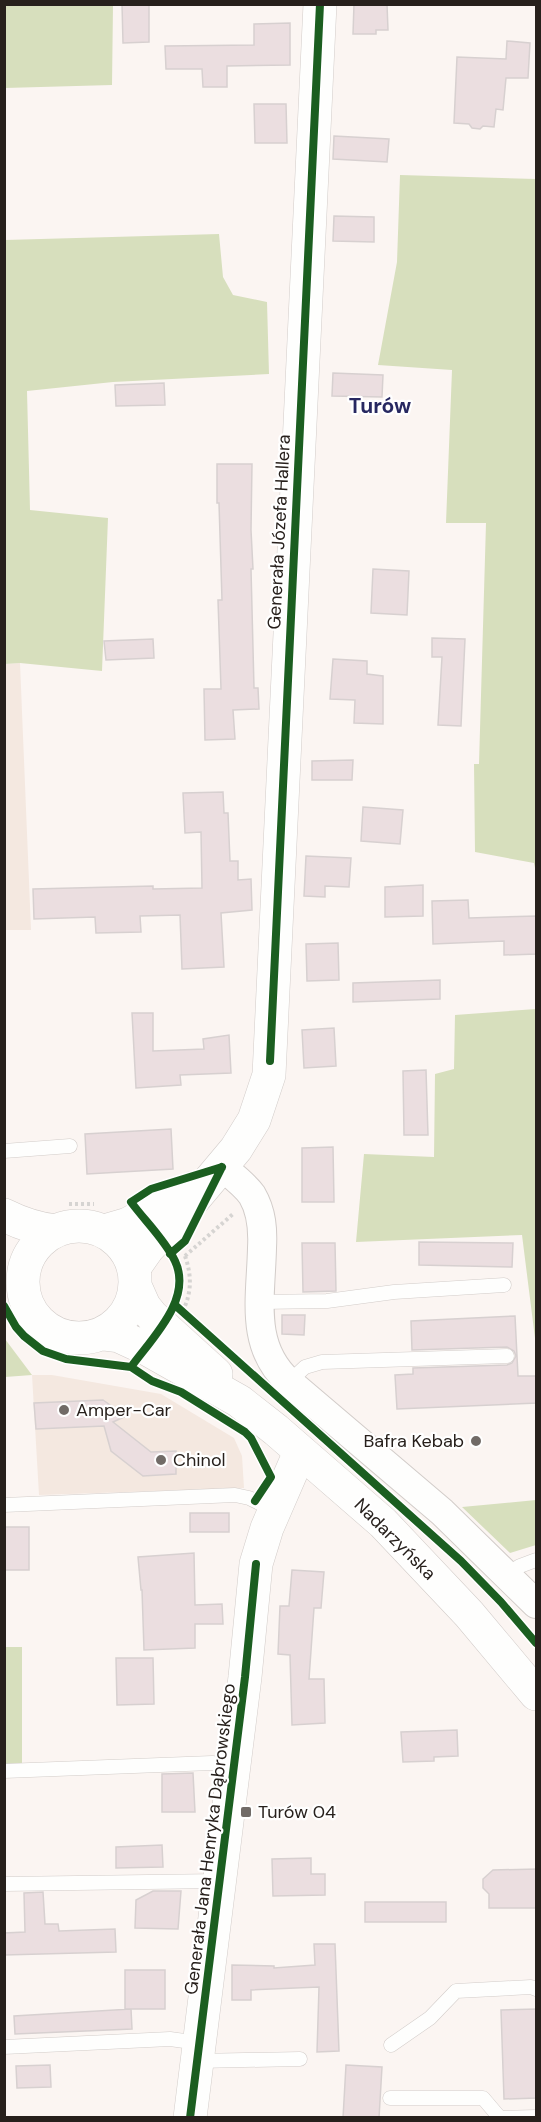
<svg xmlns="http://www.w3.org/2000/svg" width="541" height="2122" viewBox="0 0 541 2122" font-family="'DM Sans',sans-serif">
	<rect width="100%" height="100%" fill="#fbf5f2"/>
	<!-- built -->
	<path fill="#f4e8e0" d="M20,663L31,930H5L4,664Z
		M32,1375H52L161,1394L234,1438L242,1456L244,1488L39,1495Z"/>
	<!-- green -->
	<path fill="#d7dfbd" d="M4,5H113L112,85L5,88Z
		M400,175L536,179V873L534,863L475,852L474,764H479L486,523H446L452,370L378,365L397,262Z
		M219,234L223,277L233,295L267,302L269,374L113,382L27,391L30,510L108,518L102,671L20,663L5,664V240Z
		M536,1009V1346L522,1235L356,1242L364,1154L434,1157L435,1074L454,1069L455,1015Z
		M4,1339H5L32,1375L5,1377Z
		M536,1500V1545L510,1553L462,1507Z
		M5,1647H22V1767H5Z"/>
	<!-- building -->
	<path fill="#ebdee0" stroke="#d7d0d0" stroke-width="1.5" d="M122,4H149V42L123,43Z
		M354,4H387L388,30H376V34H353Z
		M290,23V65L227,66V87H203L202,69H166L165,46L254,45V24Z
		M507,41L530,43L528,78H506L503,110L496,109L494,127L483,126L480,129L472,128L469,124L454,123L457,57L506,59Z
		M254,104H286L287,143H255Z
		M334,136L389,139L387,162L333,159Z
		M334,216L374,217V242L333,241Z
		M333,373L383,375L382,397L332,396Z
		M164,383L165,405L116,406L115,385Z
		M217,464H252L251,530L253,569H251L254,688H258L259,709L233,710L235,739L205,740L204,689H221L218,600H222L219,503H217Z
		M373,569L409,571L407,615L371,613Z
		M432,638L465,639L461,726L438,725L442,657H432Z
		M153,639L154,658L106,660L104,641Z
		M333,659L367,661V674L383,676V724L354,723L355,700L330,699Z
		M353,760L352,780H312V761Z
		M223,792L224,813H228L230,861H238V880L251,879L252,910L221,913L224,967L182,969L180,915L140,916L141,932L96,933L95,917L34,919L33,889L153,886V889L202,888L201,832L185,833L183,793Z
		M363,807L403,810L400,844L361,841Z
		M306,856L351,858L349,887L325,886V897L304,896Z
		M423,885V916L385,917V887Z
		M468,900L469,918L537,916V954L504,955V941L433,944L432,901Z
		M338,943L339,980L307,981L306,944Z
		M440,980V999L353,1002V983Z
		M132,1013H153V1051L204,1049L203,1039L229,1035L231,1073L180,1075L181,1085L136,1088Z
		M334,1028L336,1066L304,1068L302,1030Z
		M426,1070L428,1135H404L403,1071Z
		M171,1129L173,1169L87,1174L85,1134Z
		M333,1147L334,1202H302V1148Z
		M419,1242L513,1243L512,1267L419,1265Z
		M302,1243H335L336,1291L303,1292Z
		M282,1315H305L304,1335L282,1334Z
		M515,1316L518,1376H537V1403L397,1409L395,1375L413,1374V1368L507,1365L512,1363L516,1356L514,1351L507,1347L412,1350L411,1321Z
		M103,1400L126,1416L113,1422L151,1452L176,1451V1474L143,1476L111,1451L104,1426L36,1429L34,1403Z
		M190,1513H229V1532H190Z
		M4,1527H29V1570H4Z
		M194,1553L195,1605L222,1604L223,1624H195V1648L144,1650L142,1590H141L138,1557Z
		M292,1570L324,1572L321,1608H314L309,1679H324L325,1723L292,1725L290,1655L278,1654L280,1606H289Z
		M116,1658H153L154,1704L117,1705Z
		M457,1730L458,1756L434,1757V1761L403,1762L401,1732Z
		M193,1773L195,1812H162V1774Z
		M162,1845L163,1867L116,1868V1847Z
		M311,1858V1874H325V1895L273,1896L272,1859Z
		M537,1869V1908H489V1894L483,1888V1879L493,1870Z
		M153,1891H181L178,1929L135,1928L136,1900Z
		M43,1892L45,1924H58L59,1931L115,1929L116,1952L4,1955V1933L25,1932L24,1893Z
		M365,1902H446V1922H365Z
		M314,1944H335L339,2051L317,2052L319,1987L251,1990V2000H232V1965L274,1966V1968L315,1965Z
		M125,1970H165V2009H125Z
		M131,2009L132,2029L15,2034L14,2016Z
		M537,2009V2098L504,2099L501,2010Z
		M50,2065L51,2087L17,2088L16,2066Z
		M346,2065L382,2067L379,2118H343Z"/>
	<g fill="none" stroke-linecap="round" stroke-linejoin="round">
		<defs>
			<path id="service" d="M4,1151L70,1146
				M261,1302L327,1301L394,1292L504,1285
				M289,1382L305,1367L322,1362L507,1356
				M4,1505L235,1495L249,1498L274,1510
				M507,1574L520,1566L536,1560
				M4,1771L212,1763L234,1767
				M4,1884L219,1881
				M391,2045L430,2018L456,1991L531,1987L536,1989
				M4,2047L170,2039L199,2043
				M197,2061L300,2059
				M390,2098H483L500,2118
				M500,2118L536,2117"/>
			<path id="minor" d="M222,1167C233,1176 244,1184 252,1195C262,1212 263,1230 262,1248C261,1297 249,1346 289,1382L442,1512L536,1604"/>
			<path id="tertiary" d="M104,1231L128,1224L193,1188
				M134,1268L148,1248L189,1205L236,1149L254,1120L269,1075L320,4
				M190,2118L245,1677L256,1564L267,1528L300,1452"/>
			<path id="secondary" d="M4,1215C22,1224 37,1229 56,1231
				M23 1282a56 56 0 1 1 112 0a56 56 0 1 1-112 0Z
				M136,1288L144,1306L152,1316L216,1374
				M103,1334L119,1336L145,1348L239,1401L276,1430L383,1523L469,1614L536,1694"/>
		</defs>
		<!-- service casing -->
		<use href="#service" stroke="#d2ccc9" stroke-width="15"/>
		<!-- minor casing -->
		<use href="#minor" stroke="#d2ccc9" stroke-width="30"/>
		<!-- tertiary casing -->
		<use href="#tertiary" stroke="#d2ccc9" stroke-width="34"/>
		<!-- secondary casing -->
		<use href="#secondary" stroke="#d2ccc9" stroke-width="34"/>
		<!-- path -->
		<path stroke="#d6d4d2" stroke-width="4" stroke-dasharray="3 3" stroke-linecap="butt" d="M69,1204H94
			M185,1256L233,1214
			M185,1256C191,1273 192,1289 185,1306"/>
		<!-- service -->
		<use href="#service" stroke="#fefefd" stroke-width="14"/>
		<!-- minor -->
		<use href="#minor" stroke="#fefefd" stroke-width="28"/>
		<!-- tertiary -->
		<use href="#tertiary" stroke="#fefefd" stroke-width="33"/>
		<!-- secondary -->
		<use href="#secondary" stroke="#fefefd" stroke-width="33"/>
		<defs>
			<path id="cycleway" d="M270,1061L320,4
				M170,1254L185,1241L222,1167
				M175,1305L461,1561L501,1602L536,1643
				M4,1306L16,1327L24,1336L43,1351L66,1359L131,1367L152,1381L181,1392L245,1432L251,1438L271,1477L255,1501
				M131,1367C152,1338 193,1299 175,1261C165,1240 145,1221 131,1202L151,1189L222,1167
				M190,2118L245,1677L256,1564"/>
		</defs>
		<!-- cycleway casing -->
		<use href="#cycleway" stroke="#fff" stroke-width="11"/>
		<!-- cycleway -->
		<use href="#cycleway" stroke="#1b5e20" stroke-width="8"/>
	</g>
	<!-- markers -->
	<g fill="#716b67" stroke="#fff" stroke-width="2">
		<circle cx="64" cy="1410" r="6"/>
		<circle cx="476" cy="1441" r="6"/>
		<circle cx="161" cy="1460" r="6"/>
		<rect x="240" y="1806" width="12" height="12" rx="3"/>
	</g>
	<g text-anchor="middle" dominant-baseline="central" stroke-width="4.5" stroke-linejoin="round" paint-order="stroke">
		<!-- street labels -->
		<g font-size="18" fill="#27201c" stroke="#fff">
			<text transform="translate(279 532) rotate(-87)">Generała Józefa Hallera</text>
			<text transform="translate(395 1539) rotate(45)">Nadarzyńska</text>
			<text transform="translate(210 1839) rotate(-83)">Generała Jana Henryka Dąbrowskiego</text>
		</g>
		<!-- poi labels -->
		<g font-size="18" fill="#27201c" stroke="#fff" text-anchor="start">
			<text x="76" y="1410">Amper-Car</text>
			<text x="464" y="1441" text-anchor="end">Bafra Kebab</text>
			<text x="173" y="1460">Chinol</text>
			<text x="258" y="1812">Turów 04</text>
		</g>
		<!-- quarter labels -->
		<g font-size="21" font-weight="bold" fill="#272861" stroke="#fff">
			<text x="380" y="406">Turów</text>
		</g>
	</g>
	<!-- border -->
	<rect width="541" height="2122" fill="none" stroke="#27201c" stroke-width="12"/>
</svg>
